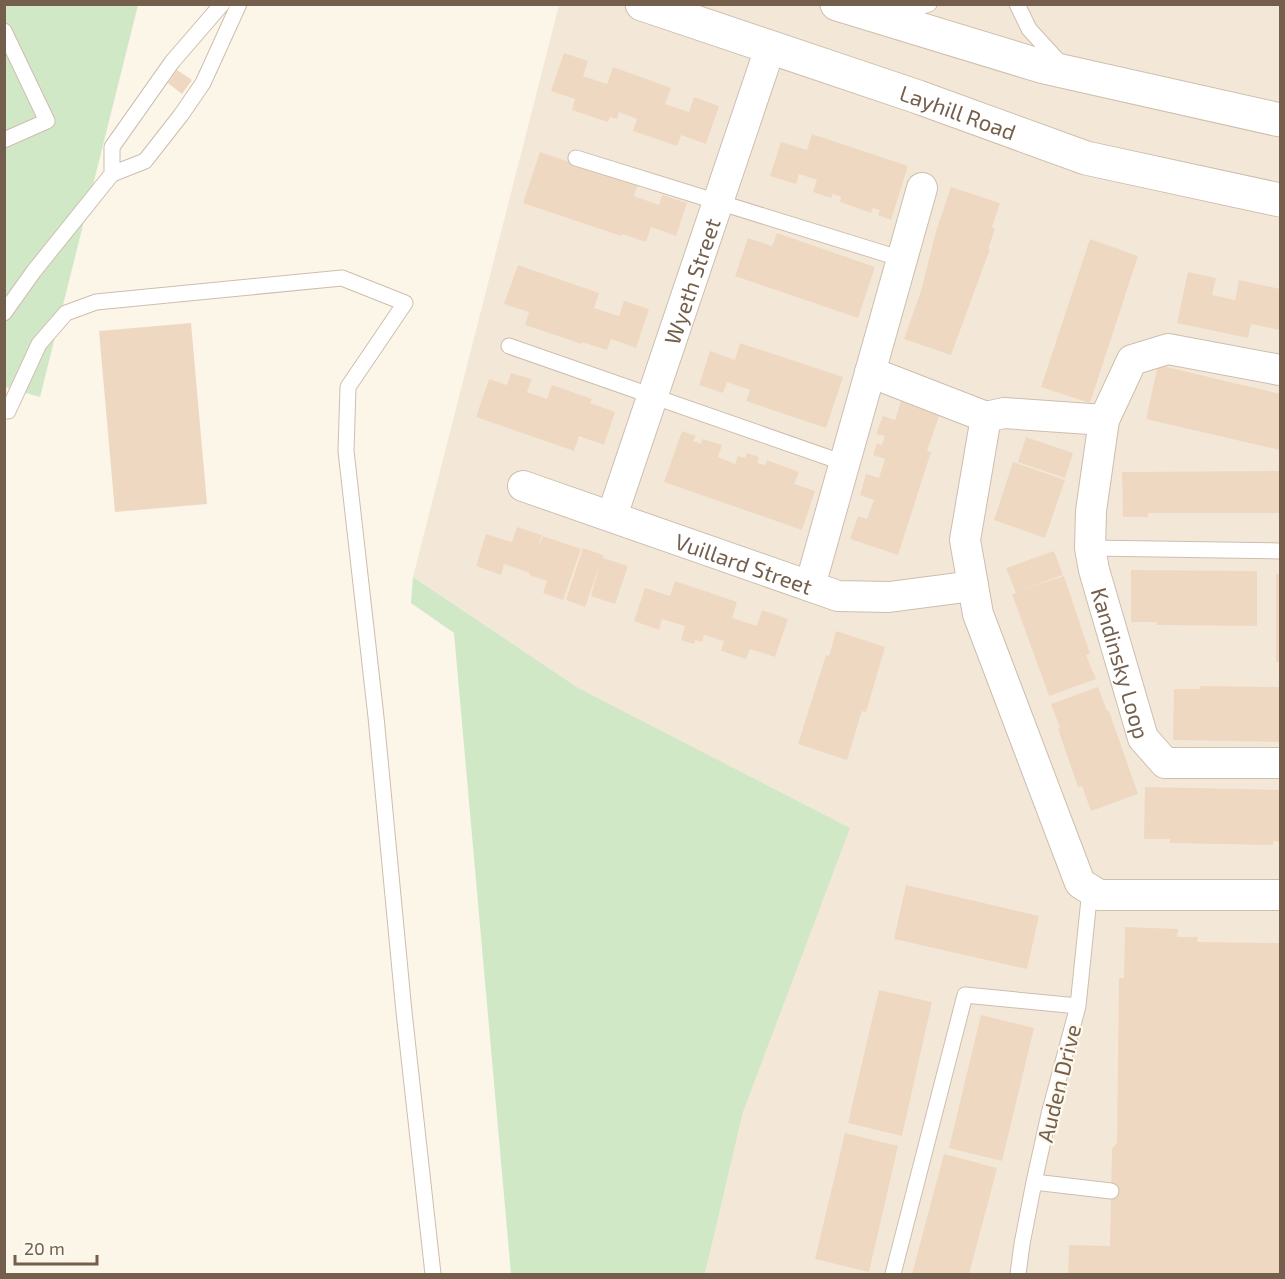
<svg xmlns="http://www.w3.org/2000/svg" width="1285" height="1279" viewBox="0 0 1285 1279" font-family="'Exo 2',sans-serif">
	<rect width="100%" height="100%" fill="#fbf6e8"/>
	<!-- residential -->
	<path fill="#f3e8d7" d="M559,5H1280V1274H705L743,1112L580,689L413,577Z"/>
	<!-- green -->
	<path fill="#d1e8c7" d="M4,5H138L40,397L5,387Z
		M413,577L580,689L850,828L743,1112L705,1274H511L454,633L411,603Z"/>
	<!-- building -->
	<path fill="#efd8c1" d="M564,53L588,61L583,76L607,84L613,67L671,88L665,104L689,112L694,97L719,106L706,144L681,135L677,146L633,131L637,119L619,112L617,119L610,117L608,122L572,110L575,99L551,91Z
		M177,70L192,80L182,94L168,83Z
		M812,134L908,166L891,220L878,215L880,210L873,208L871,213L840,202L841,197L833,194L831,198L813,192L817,180L799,174L796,184L770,176L781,142L807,150Z
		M540,152L638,185L634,196L659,205L662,195L687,203L676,236L651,227L646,242L622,234L621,236L523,203Z
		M951,187L1000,203L992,227L995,229L988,249H990L951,355L904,339L921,291L936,231Z
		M777,233L875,267L858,318L735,276L748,238L772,246Z
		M1090,239L1138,256L1090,403L1041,387Z
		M518,265L599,293L594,308L619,316L624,301L649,309L636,348L611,339L607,350L582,342V344L525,325L529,312L504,304Z
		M1188,272L1216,278L1212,295L1235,300L1239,280L1280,289V330L1251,324L1248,338L1177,323Z
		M191,323L207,504L115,512L99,331Z
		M740,343L843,377L826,428L746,401L750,390L727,382L723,393L699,385L710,351L735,360Z
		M1158,365L1280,394V450L1146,419Z
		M511,373L532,379L527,392L547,399L552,385L592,399L590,403L615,412L604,445L579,436L574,451L476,417L489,379L507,385Z
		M903,395L942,408L927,451L931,452L898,555L850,539L858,516L867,519L874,500L860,495L866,474L879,478L885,459L873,455L877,443L882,445L885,436L876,434L883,416L895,420Z
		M682,431L696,436L693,441L701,444L702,439L722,445L718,457L735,464L738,456L745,458L747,453L759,457L757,463L765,465L767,460L799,472L794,484L815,491L802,530L664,482Z
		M1026,437L1073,453L1065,478L1018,462Z
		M1013,462L1065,480L1045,538L994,520Z
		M1280,471V513H1148V517H1123L1122,472Z
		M517,527L542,535L537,549L543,536L581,549L563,600L543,593L547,581L529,575L530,573L504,564L501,575L476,566L486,534L512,542Z
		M583,548L603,555V558L628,566L615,604L591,596L599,567L585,607L566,600Z
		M1054,551L1063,575L1018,591L1064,576L1090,654L1086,655L1096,679L1049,696L1012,594L1016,593L1006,568Z
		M1131,570L1257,571V626L1157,625V622H1131Z
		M1276,574H1280V662H1276Z
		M675,581L737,602L732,618L757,626L762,610L788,619L775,657L750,649L746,659L721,651L724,641L704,635L702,642L695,640L694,644L681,640L685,626L662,619L659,630L634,621L645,588L670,596Z
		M836,631L885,647L866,712L862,711L847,760L798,744L826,655L829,656Z
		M1200,686L1280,687V742L1173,740L1174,689H1200Z
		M1098,687L1107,711H1109L1138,794L1091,811L1082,786L1078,787L1058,729L1060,728L1051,704Z
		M1145,787L1280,790V842L1273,841V845L1170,843V839H1144Z
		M906,885L1039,916L1027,969L894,939Z
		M1125,927L1178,929L1177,937H1198L1197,942L1280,943V1274H1068L1069,1245L1110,1246L1112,1149L1117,1143L1119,978H1124Z
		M879,990L932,1002L902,1136L848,1123Z
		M981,1015L1034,1028L1002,1161L949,1148Z
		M845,1133L898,1146L869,1272L815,1259Z
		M944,1154L997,1168L990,1195L969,1274H912Z"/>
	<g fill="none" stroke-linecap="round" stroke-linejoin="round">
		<defs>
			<path id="lane" d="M1017,4L1029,29L1062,65
				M895,15L929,4
				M4,31L47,121L4,140
				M576,158L902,259
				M112,174V147L172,62L222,4
				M4,313L34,271L112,174L145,161L181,115L203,83L239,4
				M509,346L844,463
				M4,411H8L39,344L66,313L96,302L342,278L405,303L348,387L346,451L376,717L404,1012L433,1274
				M1090,548L1280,551
				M1034,1182L1111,1191
				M893,1274L965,995L1078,1006
				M1018,1274L1022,1244L1034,1182L1049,1114L1078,1006L1090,889"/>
			<g id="street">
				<path id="s1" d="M1280,370L1168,349L1132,360L1104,420L1091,511L1090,548L1094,570L1143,738L1165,763H1280"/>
				<path d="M870,372L986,417"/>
				<path d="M1104,420L1004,413L986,417L965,540L978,614L1080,883L1099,895H1280"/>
				<path id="s2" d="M523,486L838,596L889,597L973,586"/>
				<path id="s3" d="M612,516L770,48"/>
				<path d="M810,586L922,188"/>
			</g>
			<g id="secondary">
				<path id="s4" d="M642,4L918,97L1086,158L1280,200"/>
				<path d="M837,4L1044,67L1280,120"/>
			</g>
		</defs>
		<!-- lane casing -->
		<use href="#lane" stroke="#cdbeae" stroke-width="17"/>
		<!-- street casing -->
		<use href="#street" stroke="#cdbeae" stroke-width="32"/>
		<!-- secondary casing -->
		<use href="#secondary" stroke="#cfbfac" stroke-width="35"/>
		<!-- lane -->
		<use href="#lane" stroke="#fff" stroke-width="15"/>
		<!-- street -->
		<use href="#street" stroke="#fff" stroke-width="30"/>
		<!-- secondary -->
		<use href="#secondary" stroke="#fff" stroke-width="33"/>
	</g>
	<g text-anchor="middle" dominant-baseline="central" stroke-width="4.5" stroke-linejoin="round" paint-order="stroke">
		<!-- street labels -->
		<g font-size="22" fill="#745f4d" stroke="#fef9ee">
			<text stroke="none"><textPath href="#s4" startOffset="334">Layhill Road</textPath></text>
			<text stroke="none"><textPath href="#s3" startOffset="248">Wyeth Street</textPath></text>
			<text stroke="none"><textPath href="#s2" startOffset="234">Vuillard Street</textPath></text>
			<text stroke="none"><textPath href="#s1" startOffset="466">Kandinsky Loop</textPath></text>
			<text transform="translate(1058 1083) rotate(-76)">Auden Drive</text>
		</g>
	</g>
	<!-- border -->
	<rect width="1285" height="1279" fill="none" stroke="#745f4d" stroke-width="12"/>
	<!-- scale -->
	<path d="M15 1255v9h82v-9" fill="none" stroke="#745f4d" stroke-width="3"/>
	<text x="24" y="1255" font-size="18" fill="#745f4d" stroke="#fef9ee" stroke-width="4.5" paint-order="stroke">20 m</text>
</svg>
